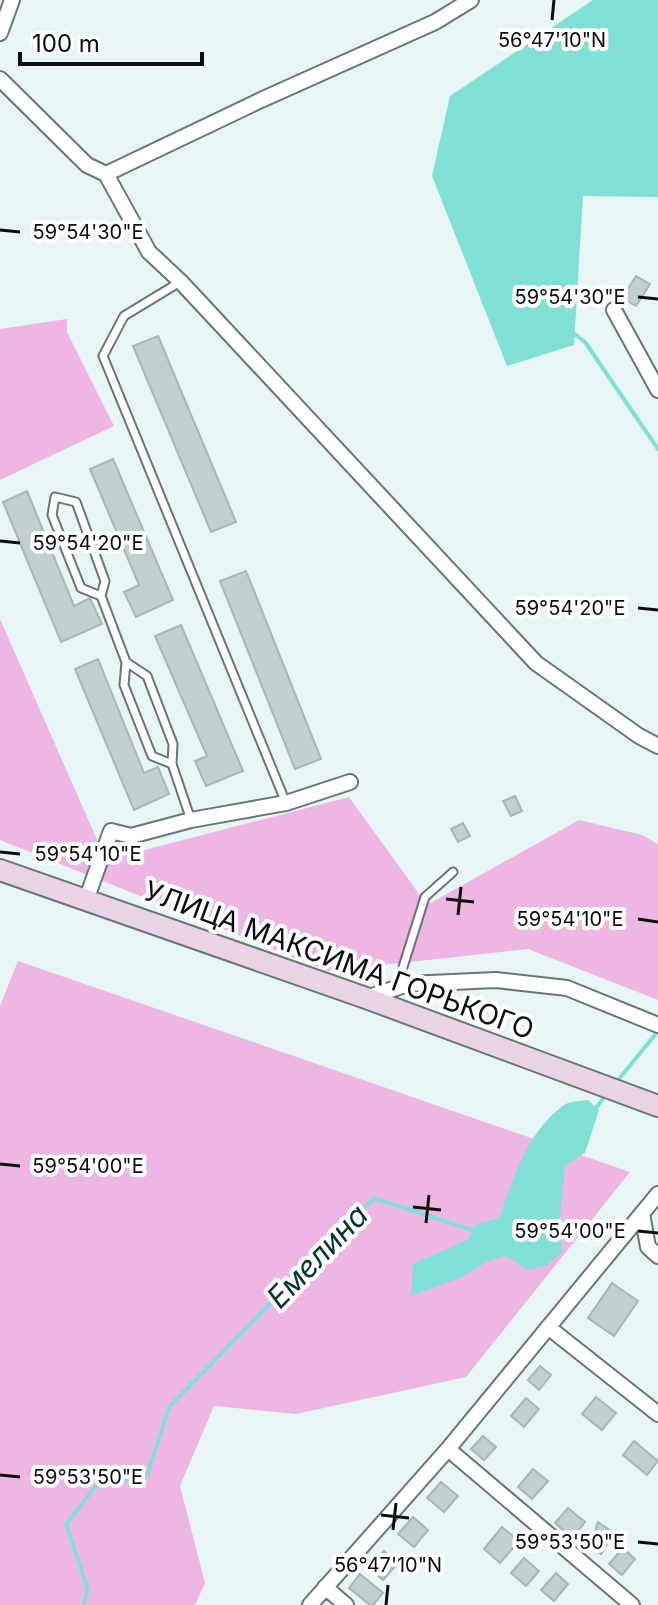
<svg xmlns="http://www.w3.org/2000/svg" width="658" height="1605" viewBox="0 0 658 1605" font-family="Inter,sans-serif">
	<rect width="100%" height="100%" fill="#e7f6f4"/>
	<!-- green -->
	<path fill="#edb6e3" d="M67,319V332L114,426L0,480V329Z
		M0,619L106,860L349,797L427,905L579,820L642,835L658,844V1000L528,949L328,971L0,840Z
		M18,961L630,1172L466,1377L296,1414L214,1406L180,1486L205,1583L195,1605H0V1006Z"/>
	<!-- water -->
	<path fill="#80e0d5" d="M593,0H658V197L583,196L574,345L507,366L432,176L450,96Z
		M588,1100L599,1110L585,1153L565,1166L560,1217L562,1252L546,1266L527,1270L506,1256L487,1262L460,1278L411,1296L413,1264L467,1240L477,1224L499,1218C514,1177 527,1132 564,1105C570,1101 581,1101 588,1100Z"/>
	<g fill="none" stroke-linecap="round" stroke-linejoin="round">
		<!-- stream -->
		<path stroke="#80e0d5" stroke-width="4" d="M572,332L585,342L658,449
			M615,1084L658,1031
			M595,1109L607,1094
			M83,1605L88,1590L66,1524L95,1487L147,1476L169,1407L374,1198L475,1231"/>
	</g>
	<!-- building -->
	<path fill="#c1d0ce" stroke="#a8b7b4" stroke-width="2" d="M636,276L650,284L636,306L622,298Z
		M158,336L236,522L211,532L133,346Z
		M113,459L173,600L136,617L124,592L139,585L90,469Z
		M27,491L74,606L90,598L102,624L61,642L3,502Z
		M246,571L321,759L295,769L220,581Z
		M181,625L243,771L206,786L195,761L207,756L155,636Z
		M98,659L144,773L158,767L169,794L134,810L75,669Z
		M515,796L522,811L511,816L503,801Z
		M463,823L470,836L458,842L451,829Z
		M612,1283L638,1301L614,1336L588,1318Z
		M540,1366L551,1375L539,1390L528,1380Z
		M596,1397L616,1413L602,1430L582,1414Z
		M526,1398L539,1409L524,1427L511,1416Z
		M483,1436L496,1447L484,1460L471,1449Z
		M634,1441L658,1461L647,1475L623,1455Z
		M533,1469L548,1481L532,1499L518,1487Z
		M441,1482L458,1496L444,1512L427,1498Z
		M568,1508L585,1522L572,1538L555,1523Z
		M413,1517L428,1530L414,1547L398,1534Z
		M598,1522L614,1533L601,1554L590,1547Z
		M502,1527L519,1541L500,1563L484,1549Z
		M623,1548L635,1559L622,1575L609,1564Z
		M384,1551L398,1563L383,1580L369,1568Z
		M524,1558L539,1571L526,1586L511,1573Z
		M556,1573L568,1584L554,1601L541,1590Z
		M360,1574L383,1593L373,1605H370L349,1588Z"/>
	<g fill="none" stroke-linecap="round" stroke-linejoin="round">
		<defs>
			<path id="service" d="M180,282L124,316L103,356L286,803
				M101,596L81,588L52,515L55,497L76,502L105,581L101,596L126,662L147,676L173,744L172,764L191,820
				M126,662L124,685L152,756L172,764
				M397,986L425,897L453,872"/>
			<path id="minor" d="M0,33L12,0
				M0,79L87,165L106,174L149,252L181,282L536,663L639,736L658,746
				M106,174L261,100L435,22L471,0
				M614,310L658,390
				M86,900L111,831L131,836L191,820L286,803L350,782
				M366,998L408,984L496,980L567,988L658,1025
				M642,1213L648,1247L658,1256
				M548,1327L658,1414
				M448,1449L632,1605
				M325,1587L346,1605
				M310,1605L448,1449L658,1194"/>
			<path id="secondary" d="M0,870L366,998L658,1106"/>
		</defs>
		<!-- service casing -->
		<use href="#service" stroke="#687674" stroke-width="11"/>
		<!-- minor casing -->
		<use href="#minor" stroke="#687674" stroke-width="18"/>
		<!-- secondary casing -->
		<use href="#secondary" stroke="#687674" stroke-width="24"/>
		<!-- service -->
		<use href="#service" stroke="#fff" stroke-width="7"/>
		<!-- minor -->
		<use href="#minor" stroke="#fff" stroke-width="14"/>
		<!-- secondary -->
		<use href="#secondary" stroke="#ead3e6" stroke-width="20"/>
	</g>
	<!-- ticks -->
	<path fill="none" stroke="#0a0f0e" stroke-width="3" d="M552,20L554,0M0,230L20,232M638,297L658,299M0,541L20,543M638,608L658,610M0,852L20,854M446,899L474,902M458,915L461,887M638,919L658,922M0,1164L20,1166M413,1207L441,1210M426,1223L429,1195M638,1231L658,1233M0,1475L20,1477M381,1515L409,1518M393,1530L396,1503M638,1542L658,1544M386,1605L388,1585"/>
	<g text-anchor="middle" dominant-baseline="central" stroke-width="8" stroke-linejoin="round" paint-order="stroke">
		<!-- street labels -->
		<g font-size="28" fill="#0a0f0e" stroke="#fff">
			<text transform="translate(339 960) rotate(20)">УЛИЦА МАКСИМА ГОРЬКОГО</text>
		</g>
		<!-- water labels -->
		<g font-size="30" font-style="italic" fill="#043430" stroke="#fff">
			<text transform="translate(317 1256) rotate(-46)">Емелина</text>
		</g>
	</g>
	<g font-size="20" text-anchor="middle" fill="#0a0f0e" stroke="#fff" stroke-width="8" stroke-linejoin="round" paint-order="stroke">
		<text x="552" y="47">56°47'10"N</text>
		<text x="88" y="239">59°54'30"E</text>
		<text x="570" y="304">59°54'30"E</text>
		<text x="88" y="550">59°54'20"E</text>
		<text x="570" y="615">59°54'20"E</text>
		<text x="88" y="861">59°54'10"E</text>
		<text x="570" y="926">59°54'10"E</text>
		<text x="88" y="1173">59°54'00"E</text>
		<text x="570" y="1238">59°54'00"E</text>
		<text x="88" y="1484">59°53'50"E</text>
		<text x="570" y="1549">59°53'50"E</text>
		<text x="388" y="1572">56°47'10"N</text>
	</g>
	<!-- scale -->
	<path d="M20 52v12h182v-12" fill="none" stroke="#0a0f0e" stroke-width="4"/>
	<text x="32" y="52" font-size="24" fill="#0a0f0e" stroke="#ffffff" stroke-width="6" paint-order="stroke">100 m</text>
</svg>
